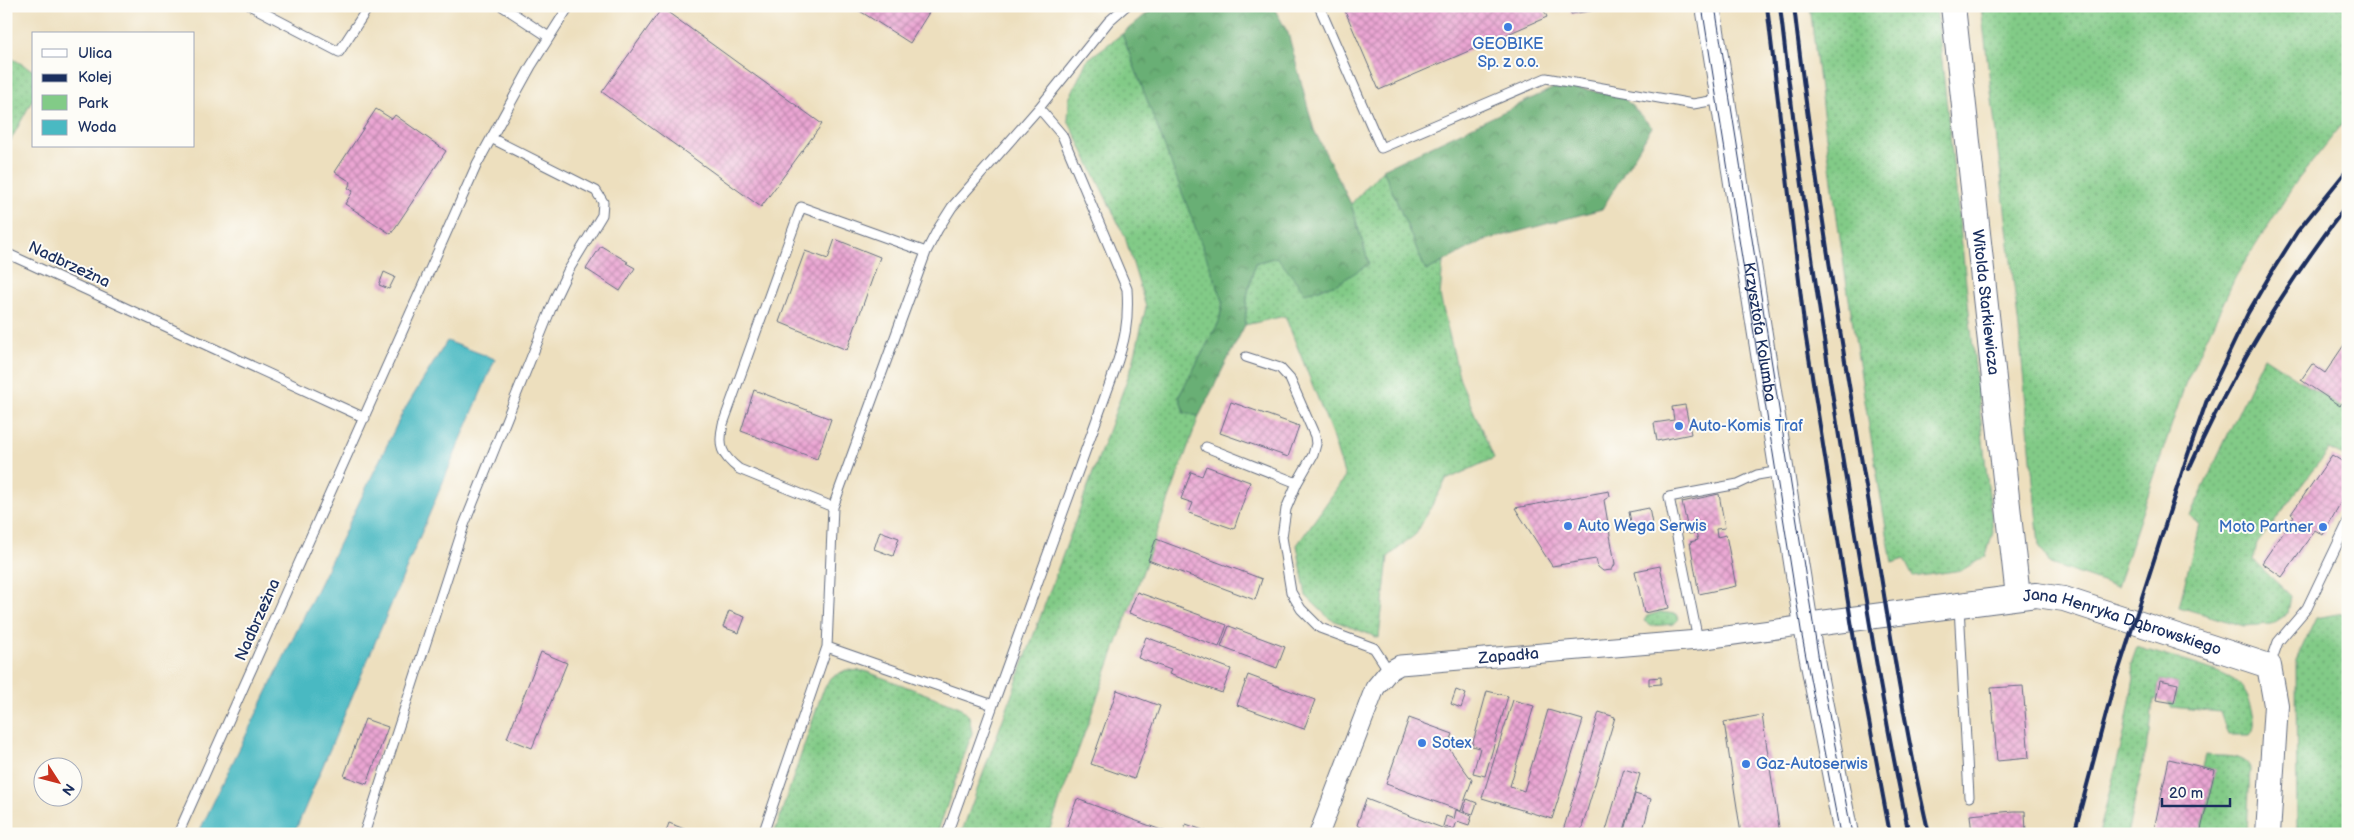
<svg xmlns="http://www.w3.org/2000/svg" width="2354" height="840" viewBox="0 0 2354 840" font-family="'Balsamiq Sans',sans-serif">
	<defs>
		<pattern id="green-dots" width="8" height="8" patternUnits="userSpaceOnUse" patternTransform="scale(1.25)"><rect width="8" height="8" fill="#82cb87"/><path d="M2 2h.1M6 6h.1" fill="none" stroke="#6aa572" stroke-width="1.8" stroke-linecap="round"/></pattern>
		<pattern id="forest-crowns" width="20" height="18" patternUnits="userSpaceOnUse" patternTransform="scale(1.25)"><rect width="20" height="18" fill="#69af74"/><path d="M2 6a3 3 0 1 1 6 0M12 15a3 3 0 1 1 6 0" fill="none" stroke="#568f62"/></pattern>
		<pattern id="building-cross-hatch" width="8" height="8" patternUnits="userSpaceOnUse" patternTransform="scale(1.25)"><rect width="8" height="8" fill="#eba6d3"/><path d="M0 0l8 8M0 8l8-8" fill="none" stroke="#be88ae"/></pattern>
	</defs>
	<rect width="100%" height="100%" fill="#fdfcf7"/>
	<filter id="ink" filterUnits="userSpaceOnUse"><feTurbulence type="fractalNoise" baseFrequency=".02" numOctaves="2"/><feDisplacementMap in="SourceGraphic" scale="10" xChannelSelector="R" yChannelSelector="G"/><feConvolveMatrix kernelMatrix="1 2 1 2 8 2 1 2 1" color-interpolation-filters="sRGB"/></filter>
	<filter id="wash" filterUnits="userSpaceOnUse"><feTurbulence type="fractalNoise" baseFrequency=".0096" numOctaves="4" result="noise"/><feDisplacementMap in="SourceGraphic" scale="20" xChannelSelector="R" yChannelSelector="G"/><feGaussianBlur stdDeviation="1.12" result="paint"/><feColorMatrix in="noise" values="0 0 0 0 0 0 0 0 0 0 0 0 0 0 0 0 0 1.4 0 .05"/><feComposite in="paint" operator="in"/></filter>
	<g filter="url(#wash)">
		<rect width="100%" height="100%" fill="#eddfbe"/>
		<!-- green -->
		<path fill="url(#green-dots)" stroke="#4e7d72" d="M1810,6H1936L1993,532L1986,556L1962,570L1913,577L1904,559L1892,563C1860,378 1831,193 1810,6Z
			M1981,6H2348V117L2296,182L2236,276L2186,382L2117,587L2050,564L2039,545L2019,329Z
			M1122,34L1215,276L1223,301L1219,322L1179,396L1184,413L1199,416L1048,834H961L1133,363L1146,307L1125,237L1068,120L1069,99L1087,60Z
			M6,55L34,71V97L6,149Z
			M1383,169L1426,271L1443,262L1440,296L1460,380L1494,458L1446,480L1416,534L1388,557L1379,638L1330,619L1306,596L1297,545L1345,477L1330,429L1285,316L1245,325L1247,297L1255,263L1277,257L1369,264L1351,204Z
			M2264,357L2348,412V450L2343,456L2329,449L2257,544L2253,560L2291,596L2288,613L2271,624L2244,626L2179,607L2199,524L2190,516Z
			M1660,612L1676,614L1679,619L1674,624L1652,626L1644,621L1647,616Z
			M2348,612V834H2297L2296,660L2316,618Z
			M2137,647C2160,655 2222,669 2238,683C2246,691 2251,703 2253,713C2255,721 2255,730 2250,735H2228L2220,712L2171,707L2168,702L2174,703L2178,684L2160,680L2156,700L2153,699L2150,733L2127,834H2099L2124,734L2134,678L2131,664Z
			M846,670L865,671L960,707L969,716L972,733L937,834H774L822,693L830,678Z
			M2205,755C2219,757 2245,753 2250,768L2247,834H2200L2215,770L2202,767Z"/>
		<!-- forest -->
		<path fill="url(#forest-crowns)" stroke="#426f69" d="M1156,6H1273L1288,33L1314,130L1351,204L1369,264L1337,284L1305,293L1277,257L1255,263L1247,297L1245,325L1199,416L1184,413L1179,396L1219,322L1223,301L1122,34Z
			M1560,85L1622,96L1652,127L1602,209L1483,241L1426,271L1383,169Z"/>
		<!-- water -->
		<path fill="#4ab9c2" stroke="#327490" d="M447,341L495,359L294,834H198L403,412Z"/>
		<g id="blocks">
			<!-- building -->
			<path fill="url(#building-cross-hatch)" d="M852,6H933L910,43Z
				M1343,6H1542L1547,17L1379,90Z
				M1570,6H1613L1614,7L1571,14Z
				M662,8L822,124L761,207L602,92Z
				M376,109L392,119L395,115L446,151L391,234L345,204L353,191L348,188L351,182L335,172Z
				M835,239L880,257L847,350L779,322L805,251L828,259Z
				M601,246L628,262L626,263L635,268L620,291L586,269Z
				M384,272L395,277L389,289L379,285Z
				M2348,339V394L2340,406L2301,380L2312,364L2325,373Z
				M754,390L831,419L817,459L741,431Z
				M1231,402L1299,426L1288,457L1220,433Z
				M1685,405L1691,434L1657,441L1654,423L1674,420L1672,407Z
				M2332,455L2348,465V489L2323,535L2315,530L2282,577L2262,563L2294,516L2291,514Z
				M1206,466L1250,482L1234,529L1189,513L1193,503L1181,499L1191,472L1202,476Z
				M1609,491L1610,496L1604,500L1615,564L1612,570L1603,571L1598,567L1596,559L1552,566L1515,508Z
				M1719,494L1725,528L1716,529L1717,537L1726,535L1736,586L1699,594L1690,542L1698,540L1696,533L1689,534L1682,502Z
				M1649,508L1652,524L1632,527L1629,512Z
				M880,531L899,538L893,556L874,549Z
				M1156,539L1262,579L1255,600L1148,560Z
				M1660,566L1669,608L1644,613L1635,571Z
				M1137,592L1227,625L1219,647L1129,613Z
				M729,611L745,617L739,633L723,627Z
				M1229,626L1285,647L1277,668L1221,647Z
				M1146,637L1231,669L1222,693L1169,674L1171,670L1138,658Z
				M541,652L567,663L532,748L507,738Z
				M1248,675L1315,700L1304,729L1237,705Z
				M1661,677V684L1649,685V678Z
				M2160,680L2178,684L2174,703L2156,700Z
				M2023,686L2029,758L1997,761L1991,688Z
				M1117,690L1160,706L1134,779L1091,764Z
				M1456,690L1466,694L1461,708L1451,704Z
				M1487,691L1508,696L1485,776L1473,773L1480,748L1472,746Z
				M1513,700L1534,706L1510,786L1524,791L1548,710L1583,720L1552,819L1482,798Z
				M1599,712L1615,717L1580,834H1562Z
				M1762,715L1780,834H1741L1724,722Z
				M1409,718L1453,734L1448,747L1472,780L1461,811L1386,784Z
				M365,719L388,727L367,784L344,776Z
				M2169,759L2215,770L2200,834H2153Z
				M1624,769L1640,774L1623,834H1605Z
				M1635,794L1651,799L1642,834H1624Z
				M1077,799L1172,834H1064Z
				M1366,799L1458,834H1375L1357,825Z
				M1467,799L1477,803L1473,814L1463,811Z
				M1456,810L1472,816L1469,825L1457,821L1454,830L1443,826L1446,816L1454,819Z
				M2013,811H2025L2026,832L1972,834L1970,815Z
				M669,823L697,834H665Z
				M1186,824L1211,833V834H1183Z"/>
		</g>
	</g>
	<g filter="url(#ink)">
		<use href="#blocks" fill-opacity="0" stroke="#646d80" stroke-width="1"/>
		<g fill="none" stroke-linecap="round" stroke-linejoin="round">
			<defs>
				<path id="service" d="M251,6L339,52L369,6
					M502,6L549,37
					M1319,6L1381,148L1546,78L1693,104L1722,99
					M926,252L801,207L723,424C718,446 721,455 739,469L833,507L926,252L938,229L952,207L1039,108L1109,21L1126,6
					M6,253L365,418
					M1246,357L1280,368L1290,379L1315,436L1316,444L1313,455L1297,483L1286,509L1282,537L1291,592L1301,609L1320,628L1374,648L1389,671
					M1206,447L1297,483
					M1959,606L1969,797
					M1698,640L1669,497L1738,484L1757,475L1781,471
					M827,647L993,705L947,834
					M2270,665L2278,642L2307,608L2348,522
					M993,705L1114,372C1125,341 1129,322 1127,289L1062,135L1039,108
					M178,834L477,164L531,66L569,6
					M364,834L464,525L556,296L568,271L602,215L603,202L596,191L491,138
					M763,834L827,647L833,507"/>
				<g id="minor">
					<path id="s1" d="M1319,834L1375,688L1389,671L1400,665L1698,640L1806,625"/>
				</g>
				<g id="tertiary">
					<path id="s2" d="M1708,6L1809,644L1846,834"/>
					<path id="s3" d="M1953,6L2018,597"/>
					<path id="s4" d="M1806,625L2036,595L2064,599L2269,666L2276,705L2268,834"/>
				</g>
			</defs>
			<!-- service casing -->
			<use href="#service" stroke="#646d80" stroke-width="11"/>
			<!-- minor casing -->
			<use href="#minor" stroke="#646d80" stroke-width="21"/>
			<!-- tertiary casing -->
			<use href="#tertiary" stroke="#646d80" stroke-width="26"/>
			<!-- service -->
			<use href="#service" stroke="#fff" stroke-width="9"/>
			<!-- minor -->
			<use href="#minor" stroke="#fff" stroke-width="19"/>
			<!-- tertiary -->
			<use href="#tertiary" stroke="#fff" stroke-width="24"/>
			<!-- tram -->
			<path stroke="#1b2f5e" stroke-width="1" d="M1702,6L1802,636L1840,834
				M1715,6L1820,667L1852,834"/>
			<!-- rail -->
			<path stroke="#1b2f5e" stroke-width="4" d="M1767,6L1805,332L1855,646L1890,834
				M1780,6C1800,186 1826,362 1856,540C1872,638 1888,736 1909,834
				M1794,6C1813,171 1840,334 1868,498C1887,610 1903,723 1929,834
				M2189,469C2231,375 2284,286 2348,204
				M2074,834L2112,691L2185,463L2208,397L2248,313L2273,270L2297,232L2348,169"/>
		</g>
	</g>
	<!-- markers -->
	<g fill="#3f7fe0" stroke="#fdfcf7" stroke-width="2">
		<circle cx="1508" cy="27" r="5"/>
		<circle cx="1679" cy="426" r="5"/>
		<circle cx="1568" cy="526" r="5"/>
		<circle cx="2323" cy="527" r="5"/>
		<circle cx="1422" cy="743" r="5"/>
		<circle cx="1746" cy="764" r="5"/>
	</g>
	<g text-anchor="middle" dominant-baseline="central" stroke-width="4" stroke-linejoin="round" paint-order="stroke">
		<!-- shop labels -->
		<g font-size="16" fill="#366cbe" stroke="#fdfcf7" text-anchor="start">
			<text x="1508" y="44" text-anchor="middle">GEOBIKE<tspan x="1508" dy="18">Sp. z o.o.</tspan></text>
			<text x="1689" y="426">Auto-Komis Traf</text>
			<text x="1578" y="526">Auto Wega Serwis</text>
			<text x="2313" y="527" text-anchor="end">Moto Partner</text>
			<text x="1432" y="743">Sotex</text>
			<text x="1756" y="764">Gaz-Autoserwis</text>
		</g>
		<!-- street labels -->
		<g font-size="16" fill="#1b2f5e" stroke="#fdfcf7">
			<text transform="translate(69 265) rotate(25)">Nadbrzeżna</text>
			<text stroke="none"><textPath href="#s3" startOffset="298">Witolda Starkiewicza</textPath></text>
			<text stroke="none"><textPath href="#s2" startOffset="330">Krzysztofa Kolumba</textPath></text>
			<text transform="translate(258 620) rotate(-66)">Nadbrzeżna</text>
			<text stroke="none"><textPath href="#s4" startOffset="322">Jana Henryka Dąbrowskiego</textPath></text>
			<text stroke="none"><textPath href="#s1" startOffset="300">Zapadła</textPath></text>
		</g>
	</g>
	<!-- margin -->
	<rect width="2354" height="840" fill="none" stroke="#fdfcf7" stroke-width="25"/>
	<!-- legend -->
	<rect x="32" y="32" width="162" height="115" fill="#fdfcf7" stroke="#a3aaba"/>
	<rect x="42" y="49" width="25" height="8" fill="#ffffff" stroke="#a3aaba"/>
	<text x="78" y="58" font-size="15" fill="#1b2f5e">Ulica</text>
	<rect x="42" y="74" width="25" height="8" fill="#1b2f5e" stroke="#a3aaba"/>
	<text x="78" y="82" font-size="15" fill="#1b2f5e">Kolej</text>
	<rect x="42" y="95" width="25" height="15" fill="#82cb87" stroke="#a3aaba"/>
	<text x="78" y="108" font-size="15" fill="#1b2f5e">Park</text>
	<rect x="42" y="120" width="25" height="15" fill="#4ab9c2" stroke="#a3aaba"/>
	<text x="78" y="132" font-size="15" fill="#1b2f5e">Woda</text>
	<!-- north arrow -->
	<g transform="translate(58 782) rotate(126)"><circle r="24" fill="#fdfcf7" stroke="#a3aaba"/>
	<path d="M0-4L9 19L0 12L-9 19Z" fill="#c8321e"/>
	<text y="-8" font-size="14" font-weight="bold" text-anchor="middle" fill="#1b2f5e">N</text>
	</g>
	<!-- scale -->
	<path d="M2162 798v8h68v-8" fill="none" stroke="#1b2f5e" stroke-width="2.5"/>
	<text x="2169" y="798" font-size="15" fill="#1b2f5e" stroke="#fdfcf7" stroke-width="4" paint-order="stroke">20 m</text>
</svg>
